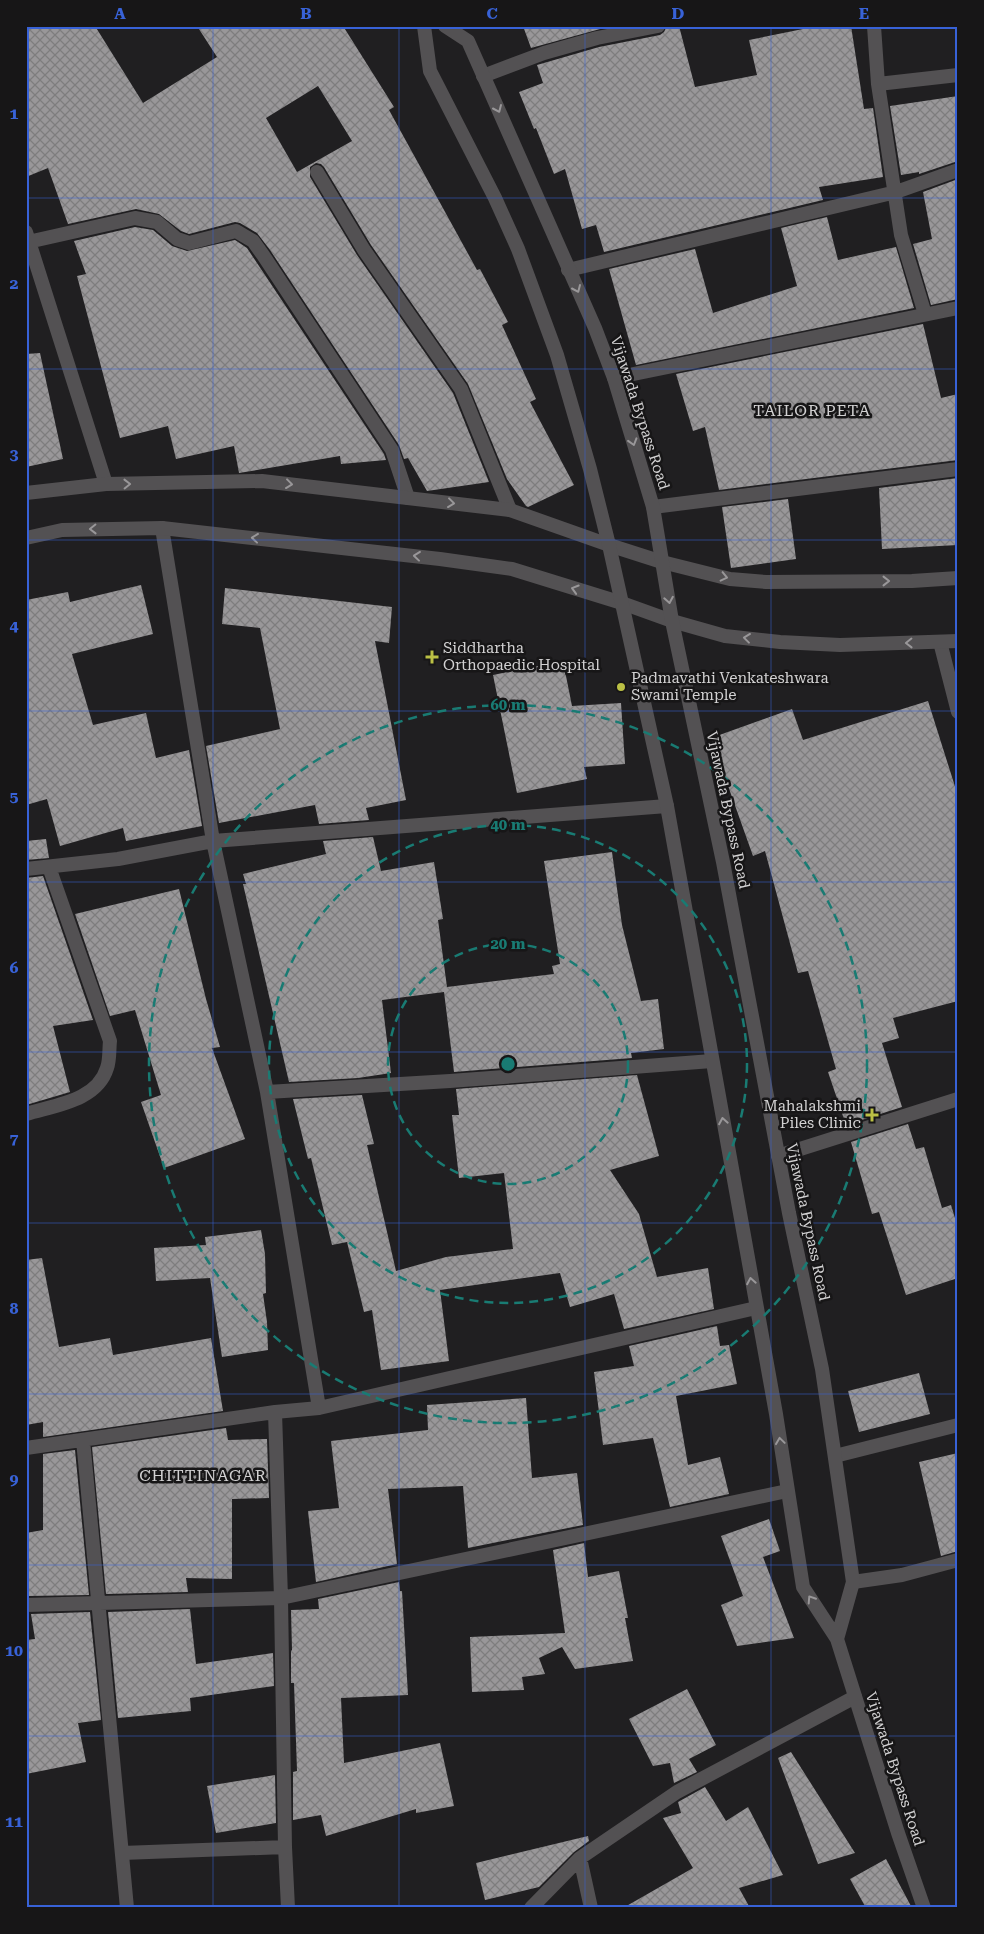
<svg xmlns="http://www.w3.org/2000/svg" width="984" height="1934" viewBox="0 0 984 1934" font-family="'Roboto Serif',serif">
	<defs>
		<pattern id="building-cross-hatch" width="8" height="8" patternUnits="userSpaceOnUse" patternTransform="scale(1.25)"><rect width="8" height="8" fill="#999799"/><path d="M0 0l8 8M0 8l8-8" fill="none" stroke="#7e7d7e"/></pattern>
	</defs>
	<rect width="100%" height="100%" fill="#201f21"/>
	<!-- building -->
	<path fill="url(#building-cross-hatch)" fill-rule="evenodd" d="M26,26H95L143,103L217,57L197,26H343L394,107L389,110L477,270L480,269L508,322L502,325L536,399L530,402L574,485L528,507L526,506L507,479L468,384L371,245L324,167L321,164L316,163L310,167V177L357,255L453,393L489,482L427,491L408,458L404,459L399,445L270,250L257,233L240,223L235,222L189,234L181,231L159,214L136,209L68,224L48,168L26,177ZM318,86L352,141L297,172L266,118Z
		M523,26H611L531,48Z
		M667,26H679L695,87L757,75L749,40L818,26H851L864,109L873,108L883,177L819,187L823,200L604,252L596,225L582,229L565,169L554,174L536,128L534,129L519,92L543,83L537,65L599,47L660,35L664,32Z
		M958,96V161L919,174V172L901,175L890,106Z
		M958,179V299L931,305L913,244L932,239L923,192Z
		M827,217L838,260L896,247L914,308L636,365L609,269L695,249L713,313L797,286L781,228Z
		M135,227L153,230L172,246L187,251L235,240L247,248L384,454L386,460L341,464L340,456L239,473L234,446L176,459L168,426L120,438L77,276L86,274L74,241Z
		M923,324L941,398L958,394V460L719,490L705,427L693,431L676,374Z
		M40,353L63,459L26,467V354Z
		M958,478V545L882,549L879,488Z
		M788,499L796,559L731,568L722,507Z
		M141,585L153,634L72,654L93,725L146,713L156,758L189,750L202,826L126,841L123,828L60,846L47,799L26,805V600L68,592L70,602Z
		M225,588L392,607L389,643L375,641L406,800L366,808L369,820L319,824L315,805L219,823L206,746L280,729L260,628L222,624Z
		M563,661L572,706L621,703L625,764L584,767L587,779L517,793L493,675Z
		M928,701L958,796V1001L893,1018L899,1038L882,1043L902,1107L846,1125L828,1072L836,1069L808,971L798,973L765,851L753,856L711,738L792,709L803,740Z
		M373,837L381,871L434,862L443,919L438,920L447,987L554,974L552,966L560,964L544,861L612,852L622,925L641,1001L658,999L664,1049L631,1053L632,1058L454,1072L444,992L382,1000L391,1073L358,1078L289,1082L243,884H246L243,874L326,854L323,841Z
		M46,839L49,858L26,860V841Z
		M43,876L93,1020L53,1026L70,1092L26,1105V878Z
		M179,889L206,999L220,1047L212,1048L245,1139L164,1168L141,1102L161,1095L135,1010L110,1016L75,914Z
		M637,1075L659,1156L610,1170L639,1214L657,1277L708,1268L714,1309L624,1329L614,1294L570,1307L560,1273L440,1290L449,1361L381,1370L372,1310L364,1312L347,1242L332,1245L311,1158L308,1159L293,1099L362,1095L374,1144L367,1145L396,1271L446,1257L513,1249L504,1173L459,1178L452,1115H459L456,1089Z
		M908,1124L916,1149L924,1147L942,1208L951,1205L958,1228V1278L906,1295L879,1212L872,1214L851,1142Z
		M261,1230L265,1254L266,1293L263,1294L267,1322L268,1350L222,1357L210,1278L156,1281L154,1248L206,1245L205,1237Z
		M42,1258L59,1347L110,1338L113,1355L211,1338L223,1411L43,1437V1422L26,1425V1260Z
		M717,1326L720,1346L729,1345L737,1384L676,1396L688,1465L720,1457L729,1494L670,1507L653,1438L603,1445L594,1372L634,1366L629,1346Z
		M919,1373L930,1414L859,1432L848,1391Z
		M526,1398L532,1478L577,1473L583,1525L468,1548L463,1486L388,1489L397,1564L316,1582L308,1511L339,1508L331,1441L428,1430L427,1405Z
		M226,1428L228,1440L267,1439L269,1498L232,1499V1579L186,1578L188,1592L106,1594L92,1447Z
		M75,1450L89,1595L28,1596L26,1583V1533L43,1530V1454Z
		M958,1453V1551L941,1556L919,1462Z
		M769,1519L780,1551L763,1557L794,1638L737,1646L721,1605L743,1596L721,1536Z
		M584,1543L588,1577L619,1571L628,1618H625L633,1661L575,1669L562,1647L539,1658L545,1674L522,1677L524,1690L472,1692L470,1637L565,1633L553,1550Z
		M399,1582L400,1591H402L408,1695L341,1698L344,1763L440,1743L454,1806L416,1813V1809L326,1836L321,1815L293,1820V1772L297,1771L294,1683H291V1651L292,1650L291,1610L319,1609L318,1599Z
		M190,1609L196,1664L273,1653L274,1686L190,1698L191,1711L118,1718L108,1612Z
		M90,1612L101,1720L78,1723L86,1762L26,1774V1640L35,1639L31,1614Z
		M687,1689L716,1745L689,1759L697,1772L674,1783L670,1763L653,1766L629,1719Z
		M791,1752L855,1853L818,1864L778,1758Z
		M275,1775L276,1823L216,1833L207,1786Z
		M705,1787L726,1821L748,1807L783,1875L739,1888L750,1908H623L693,1868L663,1818L681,1813L678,1802Z
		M588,1836L589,1841L574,1852L539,1887L485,1900L476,1863Z
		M886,1859L912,1908H866L850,1879Z"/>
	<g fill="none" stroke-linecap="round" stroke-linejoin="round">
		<!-- minor -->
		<path stroke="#535153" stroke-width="14" d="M874,26L878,84L901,235L925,314
			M483,76L544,53L597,38L658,26
			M878,84L958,75
			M317,172L364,250L461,389L510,510
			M26,232L106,484
			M28,242L135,218L157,222L177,239L189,243L236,231L253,241L263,255L392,450L408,498
			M568,270L896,192L958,170
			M614,378L958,308
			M653,507L958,469
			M162,528L213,841L267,1092L319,1408
			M940,642L958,712
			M26,869L118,859L213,841L667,806
			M267,1092L450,1081L712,1061
			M26,1114C55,1105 97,1101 107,1068C110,1060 109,1049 110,1041L49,867
			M778,1156L958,1099
			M275,1412L281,1598L285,1847L288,1908
			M83,1440L127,1908
			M26,1448L275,1412L319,1408L756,1308
			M835,1456L958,1425
			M853,1582L902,1575L958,1560
			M26,1605L281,1598L787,1491
			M122,1853L285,1847
			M531,1908L580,1858
			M591,1908L580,1858L677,1792L855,1697"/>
		<!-- tertiary -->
		<path stroke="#535153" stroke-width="14" d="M26,493L106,484L262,481L510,510L609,545L662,562L730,579L766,582L912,581L958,578
			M26,538L62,530L162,528L440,559L512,569L622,603L672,621L725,636L780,642L840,645L958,641"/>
		<!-- secondary -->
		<path stroke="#535153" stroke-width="14" d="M424,26L430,71L495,198L518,249L557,355L590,469L609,545L667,806L776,1414L803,1587L837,1639L898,1833L924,1908
			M445,26L468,41L595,328L614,378L653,507L672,621L723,862L789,1213L822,1369L853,1582L837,1639"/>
	</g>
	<!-- one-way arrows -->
	<defs><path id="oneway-chevron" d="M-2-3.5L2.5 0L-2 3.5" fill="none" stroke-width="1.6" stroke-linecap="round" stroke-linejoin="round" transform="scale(1.25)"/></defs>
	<g stroke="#999799">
		<use href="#oneway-chevron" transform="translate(498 109) rotate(66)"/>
		<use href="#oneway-chevron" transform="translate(577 289) rotate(66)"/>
		<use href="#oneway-chevron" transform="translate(633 442) rotate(73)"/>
		<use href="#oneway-chevron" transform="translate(127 484) rotate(-1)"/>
		<use href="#oneway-chevron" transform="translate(289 484) rotate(7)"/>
		<use href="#oneway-chevron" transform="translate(451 503) rotate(7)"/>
		<use href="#oneway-chevron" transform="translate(93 529) rotate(179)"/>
		<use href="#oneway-chevron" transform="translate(255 538) rotate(-174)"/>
		<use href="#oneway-chevron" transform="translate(417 556) rotate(-174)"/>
		<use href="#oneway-chevron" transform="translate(724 577) rotate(13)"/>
		<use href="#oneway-chevron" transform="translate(886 581)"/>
		<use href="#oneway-chevron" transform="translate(575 589) rotate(-163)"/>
		<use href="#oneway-chevron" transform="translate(669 600) rotate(80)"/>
		<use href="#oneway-chevron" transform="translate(747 638) rotate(-173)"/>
		<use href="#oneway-chevron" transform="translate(909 643) rotate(179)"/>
		<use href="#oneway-chevron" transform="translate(723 1121) rotate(-100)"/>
		<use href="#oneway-chevron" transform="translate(751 1281) rotate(-100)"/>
		<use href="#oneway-chevron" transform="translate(780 1441) rotate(-98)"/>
		<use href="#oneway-chevron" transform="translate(811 1599) rotate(-123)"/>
	</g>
	<!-- grid -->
	<path fill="none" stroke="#3862d7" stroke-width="1" stroke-opacity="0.55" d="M213,26V1908M399,26V1908M585,26V1908M771,26V1908M26,198H958M26,369H958M26,540H958M26,711H958M26,882H958M26,1052H958M26,1223H958M26,1394H958M26,1565H958M26,1736H958"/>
	<!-- distance rings -->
	<g fill="none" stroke="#197b73" stroke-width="2.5" stroke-dasharray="9 6">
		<circle cx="508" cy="1064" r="120"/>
		<circle cx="508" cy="1064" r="239"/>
		<circle cx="508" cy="1064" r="359"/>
	</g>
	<!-- markers -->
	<g fill="#bbc045" stroke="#171617" stroke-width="2">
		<path d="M429.5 649.5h5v5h5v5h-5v5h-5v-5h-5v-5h5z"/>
		<circle cx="621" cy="687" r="5"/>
		<path d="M869.5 1107.5h5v5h5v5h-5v5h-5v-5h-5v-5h5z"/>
	</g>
	<g text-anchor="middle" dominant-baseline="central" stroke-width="5" stroke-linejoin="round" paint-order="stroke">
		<!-- street labels -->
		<g font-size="15" fill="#d2d1d2" stroke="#171617">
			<text transform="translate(640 413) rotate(72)">Vijawada Bypass Road</text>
			<text transform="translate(728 810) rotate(78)">Vijawada Bypass Road</text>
			<text transform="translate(808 1222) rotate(78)">Vijawada Bypass Road</text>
			<text transform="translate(895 1769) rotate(72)">Vijawada Bypass Road</text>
		</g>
		<!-- poi labels -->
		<g font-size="15" fill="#d2d1d2" stroke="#171617" text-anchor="start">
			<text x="443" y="648">Siddhartha<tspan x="443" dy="17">Orthopaedic Hospital</tspan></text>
			<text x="631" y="678">Padmavathi Venkateshwara<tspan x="631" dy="17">Swami Temple</tspan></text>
			<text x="861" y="1106" text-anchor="end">Mahalakshmi<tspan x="861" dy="17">Piles Clinic</tspan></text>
		</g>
		<!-- neighbourhood labels -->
		<g font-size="16" letter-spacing="1" fill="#d2d1d2" stroke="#171617">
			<text x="812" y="410">TAILOR PETA</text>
			<text x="203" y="1475">CHITTINAGAR</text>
		</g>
	</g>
	<circle cx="508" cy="1064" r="8" fill="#197b73" stroke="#171617" stroke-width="2.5"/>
	<g font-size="15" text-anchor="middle" font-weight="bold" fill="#197b73" stroke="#171617" stroke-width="5" stroke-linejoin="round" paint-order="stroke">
		<text x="508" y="710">60 m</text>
		<text x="508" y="830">40 m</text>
		<text x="508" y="949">20 m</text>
	</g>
	<!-- border -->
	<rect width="984" height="1934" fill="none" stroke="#171617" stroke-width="55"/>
	<rect x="28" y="28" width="928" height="1878" fill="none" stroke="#3862d7" stroke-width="2"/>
	<g font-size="16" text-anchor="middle" font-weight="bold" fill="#3862d7">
		<text x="120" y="19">A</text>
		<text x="306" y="19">B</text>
		<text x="492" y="19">C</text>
		<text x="678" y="19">D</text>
		<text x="864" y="19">E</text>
		<text x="14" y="119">1</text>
		<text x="14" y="289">2</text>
		<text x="14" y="460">3</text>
		<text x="14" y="631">4</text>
		<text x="14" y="802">5</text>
		<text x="14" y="973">6</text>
		<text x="14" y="1144">7</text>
		<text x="14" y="1314">8</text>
		<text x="14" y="1485">9</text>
		<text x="14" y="1656">10</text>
		<text x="14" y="1827">11</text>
	</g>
</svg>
